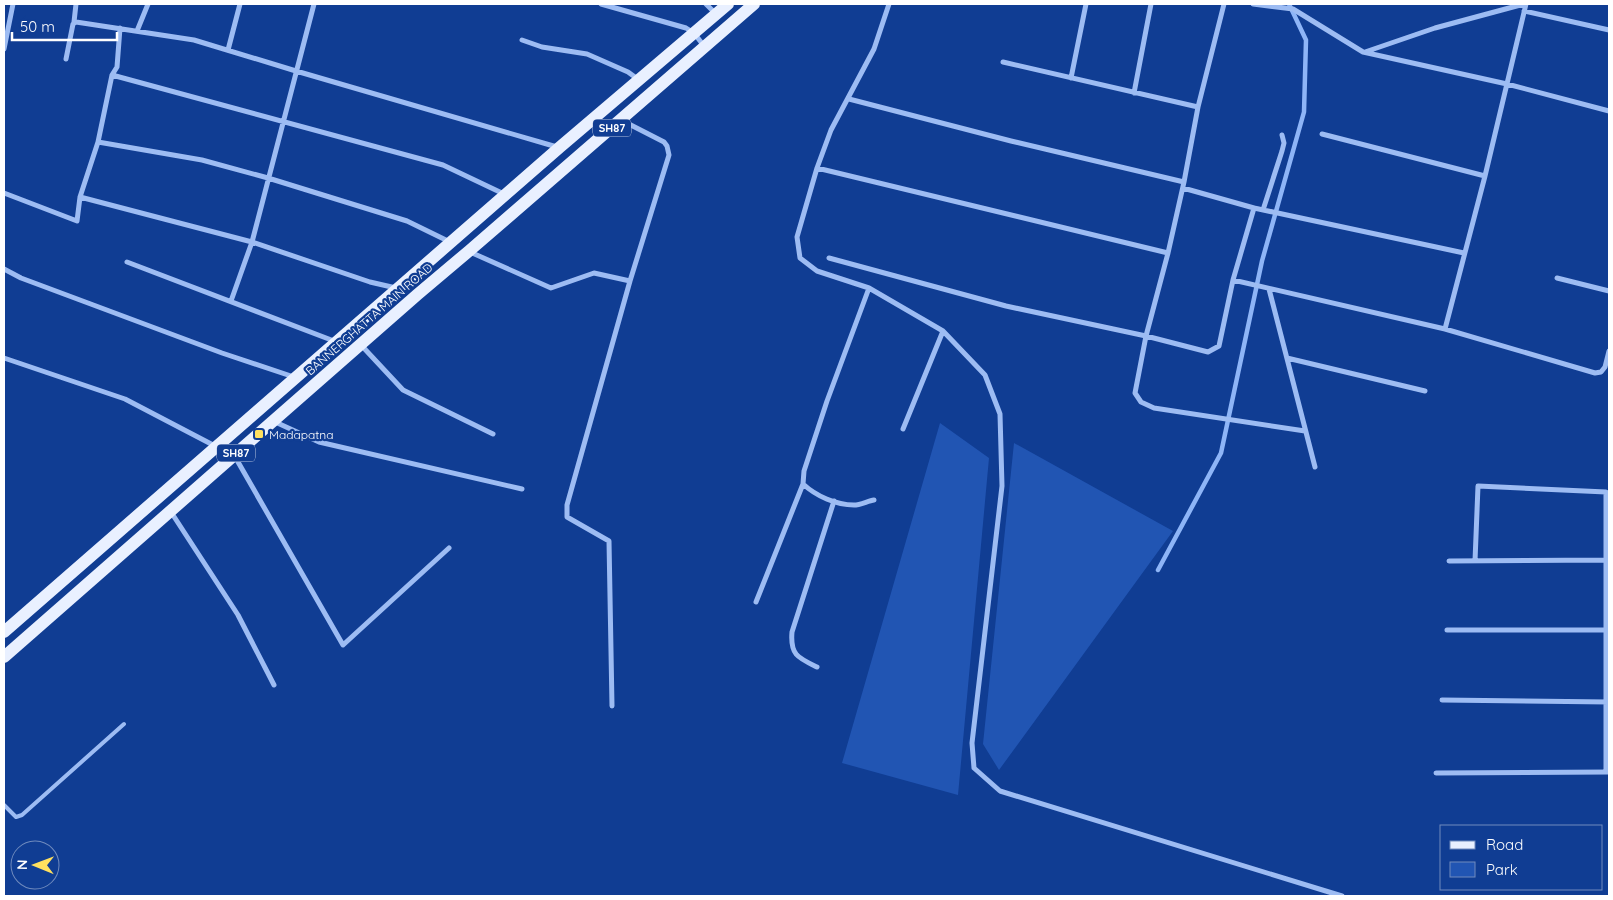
<svg xmlns="http://www.w3.org/2000/svg" width="1613" height="900" viewBox="0 0 1613 900" font-family="Quicksand,sans-serif">
	<rect width="100%" height="100%" fill="#103d93"/>
	<!-- green -->
	<path fill="#2155b3" d="M940,423L989,458L958,795L842,763Z
		M1014,443L1173,531L999,770L983,744Z"/>
	<g fill="none" stroke-linecap="round" stroke-linejoin="round">
		<!-- stream -->
		<path stroke="#8eb5f7" stroke-width="4.5" d="M1158,570L1221,453L1262,261L1304,112L1306,40L1289,4"/>
		<!-- service -->
		<path stroke="#9dbcf3" stroke-width="4" d="M4,805L16,817L22,815L124,724"/>
		<!-- minor -->
		<path stroke="#9dbcf3" stroke-width="5" d="M314,4L252,242L370,282L396,288
			M601,4L686,28L694,33L704,46
			M706,4L716,14
			M889,4L874,49L831,130L817,168L797,237L800,258L817,271L869,288L943,331L985,375L1000,414L1002,486L972,743L974,768L1000,791L1342,896
			M1224,4L1198,107L1184,182L1168,253L1146,336L1135,393L1141,402L1154,408L1305,431
			M1253,4L1293,9L1363,52L1507,84L1609,111
			M1524,11L1609,30
			M74,22L76,4
			M137,31L148,4
			M522,40L542,47L587,54L628,72L639,80
			M4,49L13,4
			M228,50L240,4
			M1365,52L1435,28L1524,4
			M66,59L73,24L76,22L194,40L296,71L557,147
			M1003,62L1198,107
			M112,75L443,165L504,194
			M1071,78L1086,4
			M1134,93L1151,4
			M849,99L1011,141L1184,182
			M1322,134L1485,176
			M98,142L202,160L268,178L407,221L450,242
			M817,168L1168,253
			M4,193L77,221L80,197L98,142L112,75L117,67L120,28
			M80,197L252,242L231,301
			M1254,208L1464,253
			M1263,210L1282,151L1284,143L1282,135
			M470,252L551,288L594,273L630,281
			M829,258L1006,306L1146,336L1208,352L1219,346L1233,280L1254,208L1183,188
			M127,262L334,341
			M4,269L21,278L222,353L294,377
			M1557,278L1609,291
			M1233,280L1445,329L1595,373L1601,372L1605,367L1609,351
			M869,288L827,401L804,471L803,484C816,496 836,505 854,505C860,505 868,501 874,500
			M1269,289L1315,467
			M1445,329L1485,176L1526,4
			M361,345L403,390L493,434
			M4,358L125,399L215,446
			M1287,358L1425,391
			M273,421L319,442L522,489
			M903,429L943,331
			M234,455L343,645L449,548
			M171,512L238,615L274,685
			M1449,561L1608,560
			M1475,561L1478,486L1606,492V772
			M756,602L803,484
			M1447,630H1609
			M817,667C798,658 790,655 792,632L834,501
			M1442,700L1609,702
			M612,706L609,541L567,517V505L630,281L669,155L667,146L664,142L621,120
			M1436,773L1609,772"/>
		<!-- primary -->
		<path stroke="#e9f0ff" stroke-width="12" d="M4,632L560,147L728,4
			M4,657L418,294L469,251L754,4"/>
	</g>
	<!-- markers -->
	<rect fill="#ffe05f" stroke="#103d93" stroke-width="2" x="254" y="429" width="10" height="10" rx="2.5"/>
	<g text-anchor="middle" dominant-baseline="central" stroke-width="4.5" stroke-linejoin="round" paint-order="stroke">
		<!-- shield labels -->
		<g fill="#103d93" stroke="#b7c5df" stroke-width="1">
			<rect x="593" y="119.5" width="38" height="17" rx="4"/>
			<rect x="217" y="444.5" width="38" height="17" rx="4"/>
		</g>
		<g font-size="11" font-weight="bold" fill="#fff">
			<text x="612" y="128">SH87</text>
			<text x="236" y="453">SH87</text>
		</g>
		<!-- street labels -->
		<g font-size="12" fill="#fff" stroke="#103d93">
			<text transform="translate(369 319) rotate(-41)">BANNERGHATTA MAIN ROAD</text>
		</g>
		<!-- poi labels -->
		<g font-size="12" fill="#fff" stroke="#103d93" text-anchor="start">
			<text x="269" y="434">Madapatna</text>
		</g>
	</g>
	<!-- border -->
	<rect width="1613" height="900" fill="none" stroke="#ffffff" stroke-width="10"/>
	<!-- legend -->
	<rect x="1440" y="825" width="162" height="65" fill="#103d93" stroke="#708bbe"/>
	<rect x="1450" y="841" width="25" height="8" fill="#e9f0ff" stroke="#708bbe"/>
	<text x="1486" y="850" font-size="15" fill="#ffffff">Road</text>
	<rect x="1450" y="862" width="25" height="15" fill="#2155b3" stroke="#708bbe"/>
	<text x="1486" y="875" font-size="15" fill="#ffffff">Park</text>
	<!-- north arrow -->
	<g transform="translate(35 865) rotate(271)"><circle r="24" fill="#103d93" stroke="#708bbe"/>
	<path d="M0-4L9 19L0 12L-9 19Z" fill="#ffe05f"/>
	<text y="-8" font-size="14" font-weight="bold" text-anchor="middle" fill="#ffffff">N</text>
	</g>
	<!-- scale -->
	<path d="M12 32v8h105v-8" fill="none" stroke="#ffffff" stroke-width="2.5"/>
	<text x="20" y="32" font-size="15" fill="#ffffff" stroke="#103d93" stroke-width="4" paint-order="stroke">50 m</text>
</svg>
